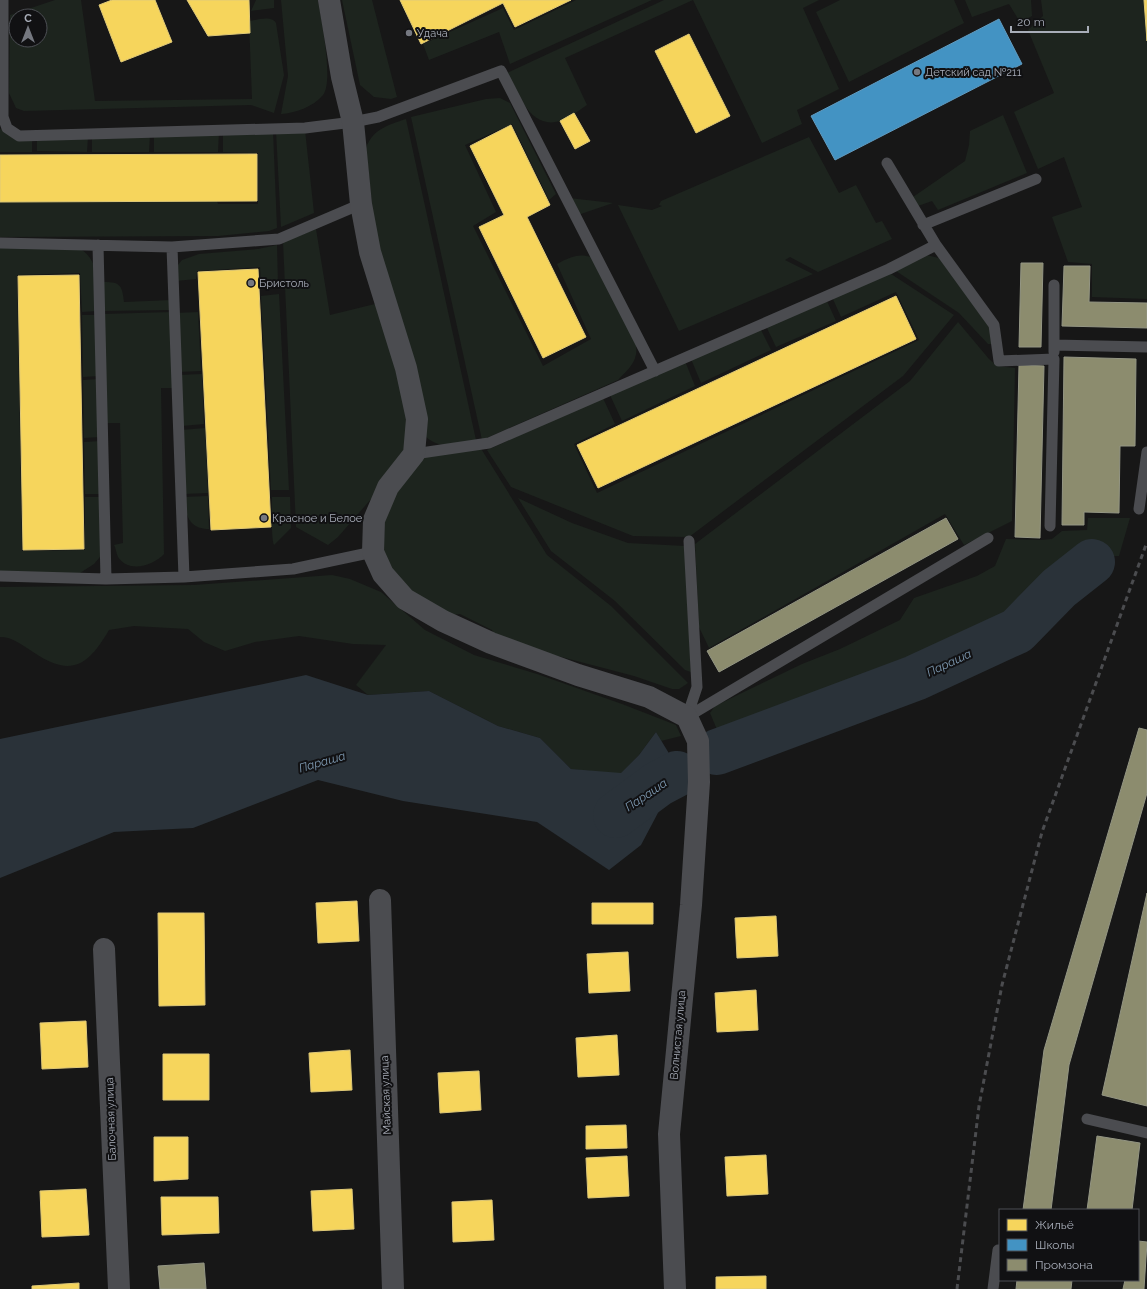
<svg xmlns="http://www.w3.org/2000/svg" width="1147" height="1289" viewBox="0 0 1147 1289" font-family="Raleway,sans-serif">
	<rect width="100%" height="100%" fill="#171717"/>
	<!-- green -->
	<path fill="#1d241e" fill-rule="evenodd" d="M55,0H81L95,101L252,99L249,21C258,20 271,15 276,23L284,75L274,113L251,105L24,111L16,108L9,93L10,15ZM16,16H40V40H16Z
		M256,0H274V8L251,11Z
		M281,0H318C321,19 334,81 323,95C313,107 295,113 281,114L288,76Z
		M342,0H372L397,97L391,99L374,97L360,85Z
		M576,0H652L510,64L499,32L429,60L423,44L503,8L514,30Z
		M664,0H693L565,58L587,105C579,110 570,118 560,121C530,130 518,93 507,73Z
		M693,0H819L803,8L839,89L797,110L802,124L762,143Z
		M840,0H954L964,23L849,82L816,12Z
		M965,0H1031L1032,16L1020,22L1009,4L972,17Z
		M1041,0H1147V299L1092,297V264L1068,262L1052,217L1082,207L1064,157L1038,169L1014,112L1054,93L1028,30L1043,16Z
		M500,98L510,103L556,194L549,200L512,124L465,145L496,212L473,226L543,366L591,339L557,264C570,257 577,253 592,257L635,340C640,359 631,367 618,380L482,440L411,117L486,99Z
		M1003,115L1027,173L938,210L932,201L918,206L913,197L965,161L969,145L970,131Z
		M406,119L476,440C453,444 439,452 421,432L377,249L366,148C373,129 388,125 406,119Z
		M0,129L32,137V152H0Z
		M305,130L314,213L281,227L276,131Z
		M273,131L277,228L269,231L218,236L0,237V202L217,201L218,204H258V153L223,152V132Z
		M219,132L218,152H154V134Z
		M150,134L149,152H92V137Z
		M88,137L87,152L37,151V138Z
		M809,137L839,193L856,185L876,223L882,221L892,239L818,272L790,257L785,260L813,274L679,331L618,205L652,210L662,206L659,205L661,201Z
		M569,198L613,203L578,215Z
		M316,229L330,315L379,303L413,417L403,455L378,491L338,537L328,545L296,527L283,242Z
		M0,245L78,248C102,259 96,289 97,311L82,312L80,273L17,275L22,551L85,550V497H103L100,557L94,564L80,573H0Z
		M277,245L278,284L261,286L260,267L197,271L196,279L176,281L178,265L182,260L199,254L258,249Z
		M926,255L939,258L991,329V344H988L959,313L893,269Z
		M888,272L954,315L903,376L689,537L633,536L511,487L487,450L603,398L615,424L574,444L597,493L919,340L896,292L841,317L832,297Z
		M101,282C119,282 122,283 124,302L172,300L173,310L102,311Z
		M279,294L289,490H271L261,296Z
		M826,299L836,321L776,347L766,326Z
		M173,312L177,388H161L164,554C154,565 129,574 118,557C116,553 116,548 114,545L123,543L120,423H104L102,314Z
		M198,312L201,371L178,372L176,313Z
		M82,315H98L99,376L83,377Z
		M958,322L989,359L997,366L1015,368L1012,521L964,545L945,514L709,648L699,627L695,544L910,381Z
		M760,328L771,350L701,383L691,359Z
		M685,361L695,386L622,421L610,395Z
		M202,374L204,424L181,426L178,375Z
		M99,379L100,437L84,438L83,380Z
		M205,428L208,493L183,494L181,430Z
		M101,441L103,494H85L84,442Z
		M480,447L547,555L611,606L688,683L679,689H672L634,676L497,640L492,630L460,614L446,616L409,594L383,560L385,512L412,465L427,456Z
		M208,496L209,529C188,529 186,514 183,497Z
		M290,497L291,528L274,545C271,539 272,507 272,497Z
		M518,498L572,523L628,543L685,546L691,672L685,670L615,601L551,551Z
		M1088,518H1130L1119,556C1091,556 1079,559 1054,570L1048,584L1035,597L1007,621L979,639L844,696L718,744V732L710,713L715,706L802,664L840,649L900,620L914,598L977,576L995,566L1006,539L1041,540L1052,539L1062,531L1087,530Z
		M332,575L350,579L381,592L425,630L474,655L537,674L622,704L676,725L681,736L661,741L656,732L639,755L621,774L571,769L540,738L498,726L429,691L368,695L356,685L386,645L353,644L299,636L255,642L225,651L204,642L188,629L134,626L109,630C88,666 71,678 33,652C22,645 13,637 0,637V587L194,585Z"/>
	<!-- water -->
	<path fill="#2a3239" d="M306,675L368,695L429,691L498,726L540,738L571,769L621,773L639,755L656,732L673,760L660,809L641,845L609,870L537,822L403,801L318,780L193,828L114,832L0,878V739Z"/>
	<!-- homes -->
	<path fill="#f6d55c" stroke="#dfc978" d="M112,0H155L172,42L121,62L99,5Z
		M187,0H249L250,33L208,36Z
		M400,0H571L515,27L503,3L421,44Z
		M1144,0H1147V41Z
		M689,34L730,116L696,133L655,51Z
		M574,113L590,141L575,149L560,121Z
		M511,125L550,205L527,217L586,337L543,358L479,227L504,215L470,146Z
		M257,154V201L0,202V155Z
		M258,269L271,527L211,530L198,272Z
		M79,275L84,549L23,550L18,276Z
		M896,296L916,339L598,488L577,445Z
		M357,901L359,941L318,943L316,903Z
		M592,903H653V924H592Z
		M158,913H204L205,1005L159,1006Z
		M776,916L778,956L737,958L735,918Z
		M628,952L630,991L589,993L587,954Z
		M756,990L758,1030L717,1032L715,993Z
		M86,1021L88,1067L42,1069L40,1023Z
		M617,1035L619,1075L578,1077L576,1038Z
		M350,1050L352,1090L311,1092L309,1053Z
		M163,1054H209V1100H163Z
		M479,1071L481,1110L440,1113L438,1073Z
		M626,1125L627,1148L586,1149V1126Z
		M154,1137H188V1179L154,1181Z
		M766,1155L768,1194L727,1196L725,1157Z
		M627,1156L629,1196L588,1198L586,1158Z
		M86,1189L89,1235L42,1237L40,1191Z
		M352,1189L354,1229L313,1231L311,1191Z
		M161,1197H218L219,1233L162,1235Z
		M492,1200L494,1240L453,1242L452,1202Z
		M766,1276V1289H716V1277Z
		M79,1283V1289H32V1286Z"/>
	<!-- schools -->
	<path fill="#4393c3" stroke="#619bc0" d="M999,19L1022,64L835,160L811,116Z"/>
	<!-- industry -->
	<path fill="#8c8c6e" stroke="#949684" d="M1021,263H1043L1041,347H1019Z
		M1064,266H1090L1089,302L1147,303V328L1062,326Z
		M1064,357L1136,359L1135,446H1120L1119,513L1084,512V525H1062Z
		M1019,365L1044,366L1040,538L1015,537Z
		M946,518L958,539L719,672L707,651Z
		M1139,728L1147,730V793L1069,1065L1051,1210H1023L1044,1050Z
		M1147,893V1106L1102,1095Z
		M1097,1136L1140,1143L1132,1210H1087Z
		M1138,1241L1147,1242L1144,1289H1123L1125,1280H1138Z
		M204,1263L206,1289H160L158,1266Z
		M1017,1280H1072L1071,1289H1016Z"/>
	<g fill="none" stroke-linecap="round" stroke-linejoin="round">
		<!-- river -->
		<path stroke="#2a3239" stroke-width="46" d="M717,752L915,678L1017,631L1059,588L1092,562
			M616,815L658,784L677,774"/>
		<!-- service -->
		<path stroke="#4b4c50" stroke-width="11" d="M3,0V117L7,128L19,136L305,128L353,122L378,117L501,71L655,371
			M887,163L936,245
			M923,225L1036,179
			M0,243L172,247L279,239L361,204
			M98,245L106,579L184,577
			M172,247L184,577L293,569L373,552
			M1054,285V352
			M1054,345L1147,347
			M414,454L489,443L889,269L936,245L994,325L999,361L1054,359L1050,526
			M1139,509L1147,452
			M689,541L697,687L687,717L988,538
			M0,576L106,579
			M1087,1119L1147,1133
			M993,1289L998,1250"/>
		<!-- minor -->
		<path stroke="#4b4c50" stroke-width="22" d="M329,0L342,77L353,122L361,204L370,252L406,368L417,419L414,454L388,487L374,520L373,552L383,574L405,599L443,621L491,643L578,675L649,697L687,717L698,741L699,782L691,905L669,1134L675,1289
			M380,900L393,1289
			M104,949L119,1289"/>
		<!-- rail -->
		<path stroke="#4b4c4f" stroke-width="3" stroke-dasharray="5 4" stroke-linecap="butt" d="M957,1289L979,1106L1002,985L1042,832L1147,542"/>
	</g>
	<!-- markers -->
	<g fill="#757880" stroke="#111113" stroke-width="1.5">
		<circle cx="409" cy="33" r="4"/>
		<circle cx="917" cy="72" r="4"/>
		<circle cx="251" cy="283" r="4"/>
		<circle cx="264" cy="518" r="4"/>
	</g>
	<g text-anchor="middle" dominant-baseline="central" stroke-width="4" stroke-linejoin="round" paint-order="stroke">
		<!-- poi labels -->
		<g font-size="11" fill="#a8adb8" stroke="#111113" text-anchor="start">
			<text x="417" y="33">Удача</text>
			<text x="925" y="72">Детский сад №211</text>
			<text x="259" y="283">Бристоль</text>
			<text x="272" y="518">Красное и Белое</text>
		</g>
		<!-- street labels -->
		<g font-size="11" fill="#a8adb8" stroke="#111113">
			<text transform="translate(678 1035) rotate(-85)">Волнистая улица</text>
			<text transform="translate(386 1095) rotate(-92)">Майская улица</text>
			<text transform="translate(111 1119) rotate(-92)">Балочная улица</text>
		</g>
		<!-- water labels -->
		<g font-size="12" font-style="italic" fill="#7f9bb3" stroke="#111113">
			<text transform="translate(949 663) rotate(-25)">Параша</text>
			<text transform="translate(322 762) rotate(-16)">Параша</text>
			<text transform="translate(646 795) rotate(-34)">Параша</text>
		</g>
	</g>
	<!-- legend -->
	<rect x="999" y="1209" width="140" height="72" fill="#111113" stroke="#4d4f55"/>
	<rect x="1007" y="1219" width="20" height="12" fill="#f6d55c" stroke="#4d4f55"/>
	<text x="1035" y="1229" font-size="12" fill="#a8adb8">Жильё</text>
	<rect x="1007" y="1239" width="20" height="12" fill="#4393c3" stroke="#4d4f55"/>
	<text x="1035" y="1249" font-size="12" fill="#a8adb8">Школы</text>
	<rect x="1007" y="1259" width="20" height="12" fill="#8c8c6e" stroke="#4d4f55"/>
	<text x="1035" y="1269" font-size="12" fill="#a8adb8">Промзона</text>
	<!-- north arrow -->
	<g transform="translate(28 28)"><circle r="19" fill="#111113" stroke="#4d4f55"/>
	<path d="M0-3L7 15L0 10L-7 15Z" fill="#757880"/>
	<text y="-6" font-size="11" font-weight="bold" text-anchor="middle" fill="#a8adb8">С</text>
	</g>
	<!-- scale -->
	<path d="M1011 26v6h77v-6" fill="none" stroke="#a8adb8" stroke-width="2"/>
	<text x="1017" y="26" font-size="12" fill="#a8adb8" stroke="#111113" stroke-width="3" paint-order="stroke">20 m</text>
</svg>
